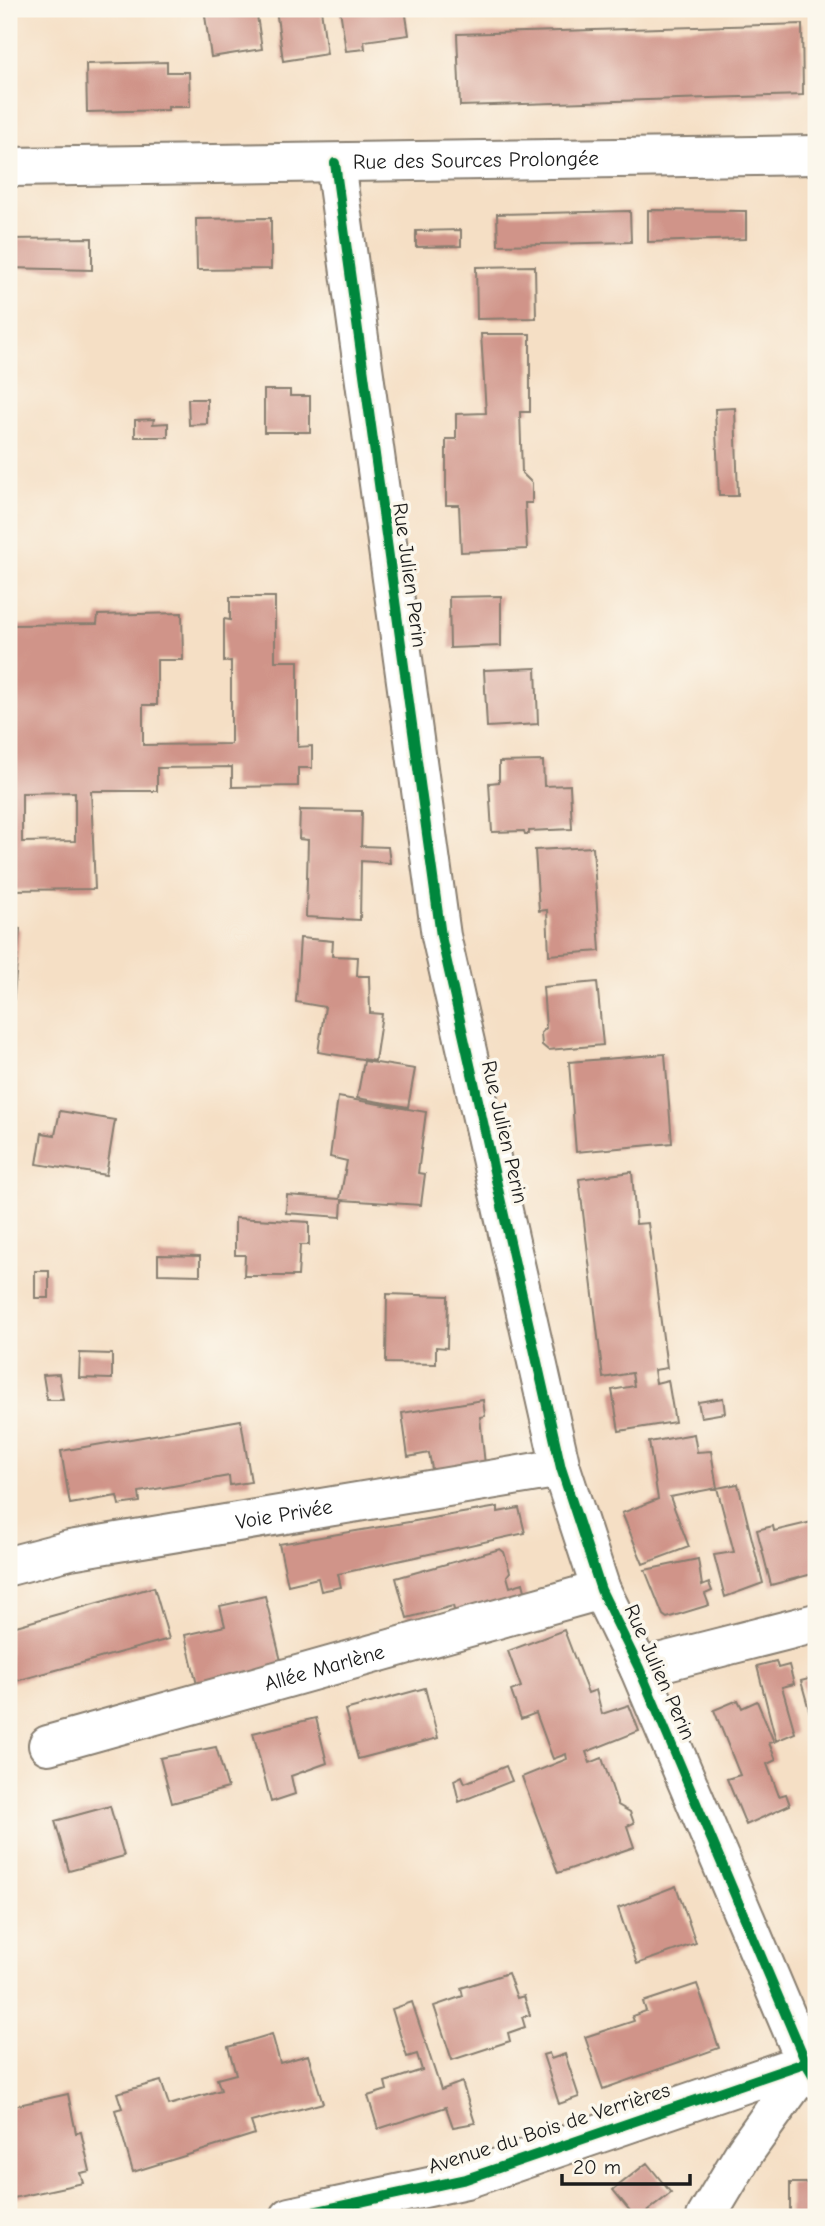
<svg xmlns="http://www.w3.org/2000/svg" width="825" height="2226" viewBox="0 0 825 2226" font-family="'Comic Neue',sans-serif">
	<rect width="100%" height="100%" fill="#fbf7ec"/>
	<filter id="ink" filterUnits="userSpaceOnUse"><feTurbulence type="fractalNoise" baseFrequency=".0143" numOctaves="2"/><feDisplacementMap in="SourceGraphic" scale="14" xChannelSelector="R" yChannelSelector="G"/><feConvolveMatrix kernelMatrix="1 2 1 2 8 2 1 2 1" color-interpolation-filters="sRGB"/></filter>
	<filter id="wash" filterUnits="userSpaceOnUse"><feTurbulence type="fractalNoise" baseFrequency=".00686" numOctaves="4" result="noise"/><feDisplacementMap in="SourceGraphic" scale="28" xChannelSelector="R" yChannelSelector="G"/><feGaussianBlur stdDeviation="1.57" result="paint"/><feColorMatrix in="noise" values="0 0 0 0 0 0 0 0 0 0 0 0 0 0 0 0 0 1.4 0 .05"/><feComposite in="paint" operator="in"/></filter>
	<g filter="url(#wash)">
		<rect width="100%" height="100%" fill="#f5dfc5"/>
		<g id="blocks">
			<!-- building -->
			<path fill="#d09489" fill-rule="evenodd" d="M204,9H256L262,49L211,57Z
				M276,9H321L327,54L283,61Z
				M340,9H405L409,35L364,41L365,49L346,51Z
				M802,24L803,95L460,106L457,34Z
				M167,62V72H189L190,107H168V110L87,112L86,64Z
				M648,210L746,211V239L648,242Z
				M630,211L631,242L498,245L497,214Z
				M271,218V269L197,270L196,219Z
				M461,230V246L416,247V231Z
				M92,238V270L9,268V239Z
				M535,266L536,318L477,319L476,267Z
				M481,334H530V412H520L522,473L532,483V503H525L527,549L461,552L459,505H446V439H456V414L486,413Z
				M264,390H290V396H310V432H264Z
				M188,399H207V424L189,425Z
				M735,408L738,496H719L715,409Z
				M154,419L153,424L168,423V437H135V420Z
				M501,596V646L450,648L449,597Z
				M230,597H275V661H298V747L312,746V768H298V786L232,787V767L157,768V791H91L95,889L9,890V625L97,624L98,615L182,613L183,660H157V705H143V745L231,744V661L224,662V619L230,620ZM75,792V841L22,842V793Z
				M536,668L538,724L487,727L484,670Z
				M543,761L544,786L570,785L572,829L529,831V834H525L524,831L492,832L489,783L499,782V762Z
				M300,810L362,811L361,846L388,847L390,863L361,861L360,920L306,917L308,840L299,839Z
				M593,847L600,951L549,955L547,910L539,911L535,850Z
				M9,928L20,929L13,1006H9Z
				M300,938L333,941L332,956L358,957L357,976H369L370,1013L382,1014L375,1061L318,1052L325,1007L296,1002Z
				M597,982L603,1045L548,1050L542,1045L541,1033L546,1028L543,987Z
				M665,1054L672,1143L576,1152L569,1062Z
				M364,1061L415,1069L408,1107L357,1098Z
				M338,1097L426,1112L418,1173L425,1174L421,1205L342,1200L341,1217L286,1213L287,1195L340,1199L347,1161L330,1157Z
				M60,1111L115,1120L106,1175L37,1164L42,1133L55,1135Z
				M632,1172L636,1224L648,1223L667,1368L654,1370L656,1383L668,1380L675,1422L619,1431L612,1390L634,1386L632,1373L603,1378L579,1179Z
				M9,1188L16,1190L10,1234H9Z
				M235,1218L309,1222V1245H300L298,1276H244L245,1255H235Z
				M158,1255L200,1256V1275L158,1274Z
				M35,1271H49V1298H35Z
				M387,1294L448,1296L447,1348L436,1347V1364L386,1363Z
				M80,1353L112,1354V1379L79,1378Z
				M59,1374L63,1400H47L43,1375Z
				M723,1398L725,1413L701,1417L698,1402Z
				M483,1400L485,1416L480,1417L485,1465L433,1474L429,1453L408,1457L402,1413Z
				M241,1420L251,1482L230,1485L229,1476L139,1492L140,1502L119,1505L117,1496L70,1504L61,1451Z
				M694,1434L697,1452L711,1451L717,1488L670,1497L689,1547L643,1564L622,1513L658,1499L649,1442Z
				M738,1484L763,1583L725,1597L714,1555L734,1552L717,1488Z
				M498,1507V1512L519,1508L525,1533L338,1574L341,1587L321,1591L318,1578L288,1585L279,1544Z
				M816,1521V1573L771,1585L757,1530L773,1526L774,1531Z
				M500,1549L504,1552L510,1572L507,1576L510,1587L523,1583L528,1602L457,1621L453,1606L407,1618L396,1578Z
				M698,1559L702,1586L709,1583L712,1591L705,1594L709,1605L667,1618L663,1615L645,1570Z
				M154,1587L169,1639L9,1683V1628Z
				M265,1596L283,1669L199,1693L185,1635L225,1626L220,1606Z
				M564,1630L588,1693L596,1690L602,1714L629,1705L639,1731L586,1752L590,1763L602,1758L618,1805L630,1812L634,1823L627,1826L634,1847L558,1873L522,1777L567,1759L566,1754L553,1759L536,1713L521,1719L511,1691L521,1687L508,1651Z
				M776,1661L778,1668L789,1665L794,1684L782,1687L795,1733L776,1741L757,1666Z
				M816,1677V1716L811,1717L801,1681Z
				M425,1688L438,1738L358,1759L345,1710Z
				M738,1700L742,1708L757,1701L774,1742L769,1743L776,1760L767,1764L779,1796L786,1794L790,1805L746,1825L727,1779L740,1775L714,1710Z
				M316,1718L327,1763L291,1776L295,1794L271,1802L253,1733Z
				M216,1747L228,1788L172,1803L160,1758Z
				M506,1766L512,1781L459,1802L454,1780L462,1776L465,1783Z
				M110,1806L124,1856L69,1871L55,1821Z
				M676,1886L696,1943L637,1964L618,1908Z
				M508,1973L517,1998L524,1996L530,2015L522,2017L525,2027L508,2033L510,2041L452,2060L434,2006L463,1996L461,1988Z
				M697,1984L719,2048L603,2089L585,2037L634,2021L632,2016L646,2011L643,2002Z
				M412,2002L441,2090L462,2082L475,2123L453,2127L446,2107L378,2129L368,2096L387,2090L385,2082L422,2070L417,2054L407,2057L392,2009Z
				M272,2034L280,2063L308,2055L323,2103L251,2122L255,2134L133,2172L115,2110L122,2108L117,2093L161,2081L169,2105L221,2090L217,2079L236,2074L228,2047Z
				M549,2053L551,2059L565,2054L579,2097L559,2104L543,2055Z
				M68,2094L76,2133L81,2132L90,2171L80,2173L83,2183L9,2199V2107Z
				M647,2163L671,2193L640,2217H635L613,2190Z
				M790,2183H816V2217H790Z"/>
		</g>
	</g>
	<g filter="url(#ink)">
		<use href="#blocks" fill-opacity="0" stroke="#887e70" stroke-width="2"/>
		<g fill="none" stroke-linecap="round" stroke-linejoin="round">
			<defs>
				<g id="street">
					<path d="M335,163L441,936L561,1468L601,1590L639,1668L807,2065L816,2080"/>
					<path id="s1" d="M9,167L816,155"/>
					<path id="s2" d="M9,1566L70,1550L561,1468"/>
					<path d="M639,1668L816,1623"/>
					<path id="s3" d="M48,1745L601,1590"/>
					<path d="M290,2217L466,2179L816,2059"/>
					<path d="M706,2217L746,2150L807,2065"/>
				</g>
			</defs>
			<!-- street casing -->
			<use href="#street" stroke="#887e70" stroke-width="42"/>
			<!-- street -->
			<use href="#street" stroke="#fff" stroke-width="38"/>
			<defs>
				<path id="cycleway" d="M335,163L441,936L561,1468L601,1590L639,1668L807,2065L816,2080
					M290,2217L466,2179L816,2059"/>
			</defs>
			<!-- cycleway casing -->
			<use href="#cycleway" stroke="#fbf7ec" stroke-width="15"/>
			<!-- cycleway -->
			<use href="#cycleway" stroke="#00873e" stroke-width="10"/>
		</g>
	</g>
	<g text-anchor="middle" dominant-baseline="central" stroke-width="7" stroke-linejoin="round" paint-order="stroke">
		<!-- street labels -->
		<g font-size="21" fill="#1c1c1c" stroke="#fbf7ec">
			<text stroke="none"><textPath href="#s1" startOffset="467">Rue des Sources Prolongée</textPath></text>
			<text transform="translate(410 575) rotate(82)">Rue Julien Perin</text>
			<text transform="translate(505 1132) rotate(77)">Rue Julien Perin</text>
			<text stroke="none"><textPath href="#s2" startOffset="280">Voie Privée</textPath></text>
			<text stroke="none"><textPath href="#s3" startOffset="287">Allée Marlène</textPath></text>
			<text transform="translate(660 1672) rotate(66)">Rue Julien Perin</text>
			<text transform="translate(549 2128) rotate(-18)">Avenue du Bois de Verrières</text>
		</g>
	</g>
	<!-- margin -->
	<rect width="825" height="2226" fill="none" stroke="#fbf7ec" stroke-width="35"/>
	<!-- scale -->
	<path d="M562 2174v10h128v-10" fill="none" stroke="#1c1c1c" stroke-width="3.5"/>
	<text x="573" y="2174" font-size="21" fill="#1c1c1c" stroke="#fbf7ec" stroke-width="5" paint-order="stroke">20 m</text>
</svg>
